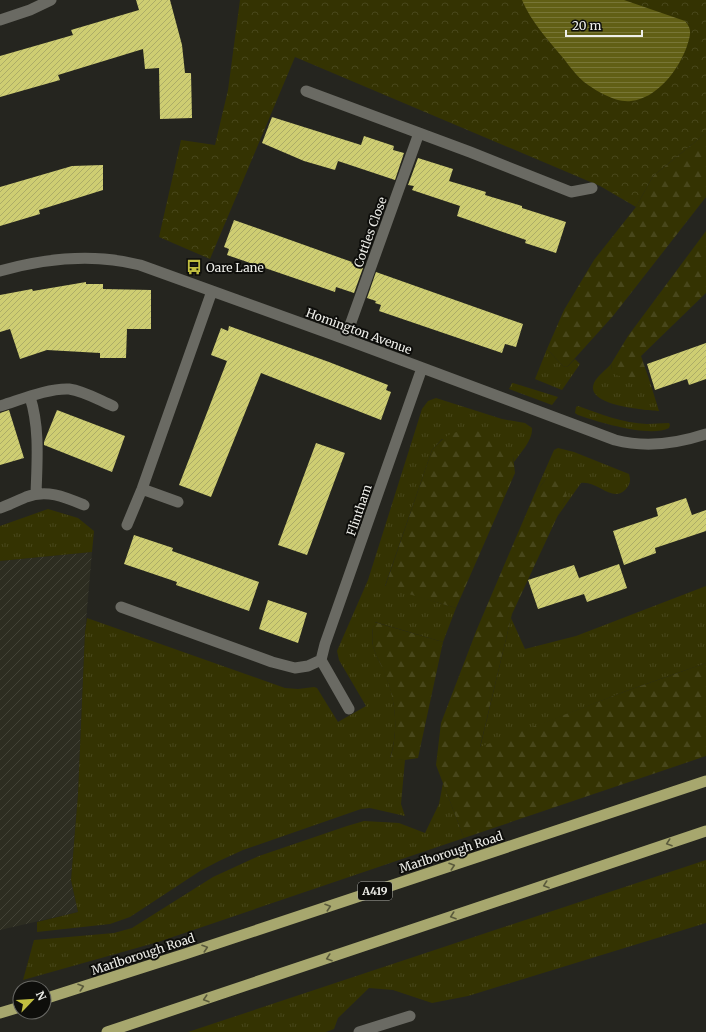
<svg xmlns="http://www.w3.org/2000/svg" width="706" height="1032" viewBox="0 0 706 1032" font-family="Merriweather,serif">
	<defs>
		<pattern id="industrial-furrows" width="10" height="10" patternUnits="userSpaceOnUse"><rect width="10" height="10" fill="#2d2d21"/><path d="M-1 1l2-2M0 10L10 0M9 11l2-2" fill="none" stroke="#424236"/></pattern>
		<pattern id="grass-tufts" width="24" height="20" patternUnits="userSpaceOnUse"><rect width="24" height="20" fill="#343302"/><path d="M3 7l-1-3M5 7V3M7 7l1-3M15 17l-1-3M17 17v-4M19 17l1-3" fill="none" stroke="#48471b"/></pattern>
		<pattern id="forest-firs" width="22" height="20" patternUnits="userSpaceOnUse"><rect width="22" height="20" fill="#343302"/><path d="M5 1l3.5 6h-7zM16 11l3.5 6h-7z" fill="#48471b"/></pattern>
		<pattern id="park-crowns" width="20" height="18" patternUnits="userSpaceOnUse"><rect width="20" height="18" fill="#343302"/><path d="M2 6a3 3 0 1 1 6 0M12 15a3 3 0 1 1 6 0" fill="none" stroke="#48471b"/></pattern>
		<pattern id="water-rules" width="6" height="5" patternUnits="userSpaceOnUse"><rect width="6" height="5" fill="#615f15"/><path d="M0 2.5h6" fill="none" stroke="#787637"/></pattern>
		<pattern id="building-hatch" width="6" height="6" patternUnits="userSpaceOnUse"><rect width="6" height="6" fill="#cecd72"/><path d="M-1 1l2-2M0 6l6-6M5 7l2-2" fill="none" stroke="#acac67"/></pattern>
	</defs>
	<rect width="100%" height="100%" fill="#25251f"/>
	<!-- industrial -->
	<path fill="url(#industrial-furrows)" d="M92,552L85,632L78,794L71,880L78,912L0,930V561Z"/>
	<!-- grass -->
	<path fill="url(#grass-tufts)" d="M547,349L563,366L567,367L575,359L580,364L562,390L535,379Z
		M611,364L612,370L649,379L659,411C647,410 584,406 594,383C597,376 606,370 611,364Z
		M512,383H513L558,397L552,405L509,389Z
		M436,398L502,419L525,423L532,428C533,440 521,452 514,462L513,456L442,439L432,450L385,586L456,608L443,642L375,622C371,631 371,643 375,652C377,659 382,665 384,671C396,699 399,730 390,758L405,760L401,804L405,816L370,808L361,809L243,850L219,861L200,871L130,917L110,924L37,932V922L78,912L71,880L78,794L85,632L87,618L285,688L298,689L314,687L317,688L338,722L366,706L339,660L337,651L368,580L422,409L428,401Z
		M578,406C600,414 623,423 647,424C654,424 661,423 669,423L670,425L669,428C650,438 598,422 578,415L575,413L576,407Z
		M558,448L574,452L629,474C631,481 630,484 626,489C613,504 597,480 581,483L557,517L566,498L546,479L535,493L554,450Z
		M48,509L78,518L94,531L92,552L0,561V526Z
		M706,586V663L629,690L480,748L511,618L525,649L576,636Z
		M443,783L464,838L158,942L23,980L34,940L114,933L132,928L213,877L259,856L347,826L364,821L399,823L425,833L439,804Z
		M706,860V923L468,996L432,1003L393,990L369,988L338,1018L334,1029L326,1032H188Z"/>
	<!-- forest -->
	<path fill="url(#forest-firs)" d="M706,133V197L613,316L567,367L563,366L547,349L564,310L594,260L636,207L653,176Z
		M706,231V293L641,356L649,379L636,380L616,375L612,370L611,364L628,336Z
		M472,430L490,434L501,444L513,456L515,473L456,608L385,587L432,450C447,434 450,432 472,430Z
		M560,475L566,485V498L512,614L480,747L629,690L706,663V756L464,838L436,765L441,723L477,629L535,493L546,479Z
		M374,622L443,642L418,758L405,760L390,759C399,730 396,700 384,672C382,665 377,659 375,652C371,643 372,632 374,622Z"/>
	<!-- park -->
	<path fill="url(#park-crowns)" d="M240,0H706V133L653,176L636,207L600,186L295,57L210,259L159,237L181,140L215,145L228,90Z"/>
	<!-- water -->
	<path fill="url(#water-rules)" d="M522,0H624L685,21C693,30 690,36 687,46C679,69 658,98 631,101C616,103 596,91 584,82C577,76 570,67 564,59C549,41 531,22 522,0Z"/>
	<!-- building -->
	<path fill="url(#building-hatch)" d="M136,0H170L182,45L185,73H191L192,118L160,119L159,68L145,69L143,49L58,75L60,80L0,97V56L73,35L71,30L139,10Z
		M272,117L361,145L364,136L394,146L393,150L404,153L395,180L338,161L335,170L304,161L262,143Z
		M418,158L453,169L449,181L486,192L485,195L522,206V208L566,222L556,253L525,243L526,240L457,216L460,206L412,190L414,186L408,185Z
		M103,165V190L39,210L40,214L0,226V187L72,166Z
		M234,220L352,262L351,263L363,268L354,293L336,287L335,292L227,255L229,249L224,247Z
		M376,272L523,324L516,347L505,344L502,353L379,311L381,305L375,303L376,301L367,298Z
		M86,282V284H103V289L151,290V329H127L126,358H100V353L47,350L20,359L10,329L0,332V295L32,289L33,291Z
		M229,326L329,362L388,385L386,390L391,392L381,420L261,373L211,497L179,485L227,361L211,355L221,328L228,331Z
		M706,343V379L689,385L687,379L655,390L647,364Z
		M9,410L24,458L0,465V413Z
		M57,410L125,436L112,472L44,445V442Z
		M316,443L345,453L307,555L278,545Z
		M686,498L692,515L706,510V531L655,548L656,553L624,565L613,531L658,516L656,508Z
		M134,535L173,548L172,551L259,582L249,611L176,585L177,582L124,564Z
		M619,564L627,588L587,602L584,594L538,609L528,580L574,565L579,578Z
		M268,600L307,613L298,643L259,629Z"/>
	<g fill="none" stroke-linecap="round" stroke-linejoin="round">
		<!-- minor -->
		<path stroke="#6a6a63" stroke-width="11" d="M0,20L30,10L51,0
			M306,91L470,152L571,192L592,188
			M0,271C46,258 93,253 140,265L345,339L615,440C646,448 676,444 706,434
			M345,339L419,133
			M30,397C40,428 37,462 36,494
			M0,406C20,400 48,388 69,389C84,391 99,400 113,406
			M142,489L178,502
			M0,508C9,505 17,501 26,497C47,489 65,497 84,505
			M127,525L142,489L212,291
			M121,607L272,662L295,668L308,666L321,660L325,644L422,368
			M321,660L349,709
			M359,1032L410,1016"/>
		<!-- trunk -->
		<path stroke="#a7a76e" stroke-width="11" d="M44,999L185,954L706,781
			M0,1013L20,1007
			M107,1032L706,831"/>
	</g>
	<!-- one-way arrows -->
	<defs><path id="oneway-chevron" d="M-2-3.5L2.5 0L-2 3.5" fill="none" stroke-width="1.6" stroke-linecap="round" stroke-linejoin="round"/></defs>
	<g stroke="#5a5a3c">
		<use href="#oneway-chevron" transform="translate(669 843) rotate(161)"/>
		<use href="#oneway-chevron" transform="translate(452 866) rotate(-18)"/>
		<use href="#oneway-chevron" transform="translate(546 885) rotate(161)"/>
		<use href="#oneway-chevron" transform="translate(328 907) rotate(-18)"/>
		<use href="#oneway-chevron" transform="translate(453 916) rotate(161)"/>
		<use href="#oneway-chevron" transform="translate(205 948) rotate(-18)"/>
		<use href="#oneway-chevron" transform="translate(329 958) rotate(161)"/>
		<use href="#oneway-chevron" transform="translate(81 987) rotate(-18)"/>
		<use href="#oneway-chevron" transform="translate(206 999) rotate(162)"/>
	</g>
	<!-- icons -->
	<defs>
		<symbol id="bus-bare" viewBox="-9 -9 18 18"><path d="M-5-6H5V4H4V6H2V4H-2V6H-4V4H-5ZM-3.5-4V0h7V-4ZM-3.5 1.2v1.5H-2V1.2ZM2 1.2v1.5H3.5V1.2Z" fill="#c1be40" stroke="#0e0e0b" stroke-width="2.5" paint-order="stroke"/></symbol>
	</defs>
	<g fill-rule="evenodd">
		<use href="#bus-bare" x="183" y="256" width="22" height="22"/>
	</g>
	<g text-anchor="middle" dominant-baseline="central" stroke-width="4" stroke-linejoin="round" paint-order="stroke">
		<!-- shield labels -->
		<rect fill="#0e0e0b" stroke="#ababa6" stroke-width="1" x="358" y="882" width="34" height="18" rx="3"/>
		<g font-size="11" font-weight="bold" fill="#eeeee9">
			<text x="375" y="891">A419</text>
		</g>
		<!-- street labels -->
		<g font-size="12" fill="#eeeee9" stroke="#0e0e0b">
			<text transform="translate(370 232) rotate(-70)">Cottles Close</text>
			<text transform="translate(359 331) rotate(20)">Homington Avenue</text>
			<text transform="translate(359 510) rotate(-71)">Flintham</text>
			<text transform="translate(451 852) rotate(-18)">Marlborough Road</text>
			<text transform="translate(143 954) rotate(-18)">Marlborough Road</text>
		</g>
		<!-- poi labels -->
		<g font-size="12" fill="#eeeee9" stroke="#0e0e0b" text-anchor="start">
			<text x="206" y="267">Oare Lane</text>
		</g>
	</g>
	<!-- north arrow -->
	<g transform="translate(32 1000) rotate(65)"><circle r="19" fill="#0e0e0b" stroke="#686864"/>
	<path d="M0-3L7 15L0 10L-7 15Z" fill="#c1be40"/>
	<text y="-6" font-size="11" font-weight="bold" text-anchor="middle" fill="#eeeee9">N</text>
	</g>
	<!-- scale -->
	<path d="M566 30v6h76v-6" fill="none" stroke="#eeeee9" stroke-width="2"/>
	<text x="572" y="30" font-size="12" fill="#eeeee9" stroke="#0e0e0b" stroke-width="3" paint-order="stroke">20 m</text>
</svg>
